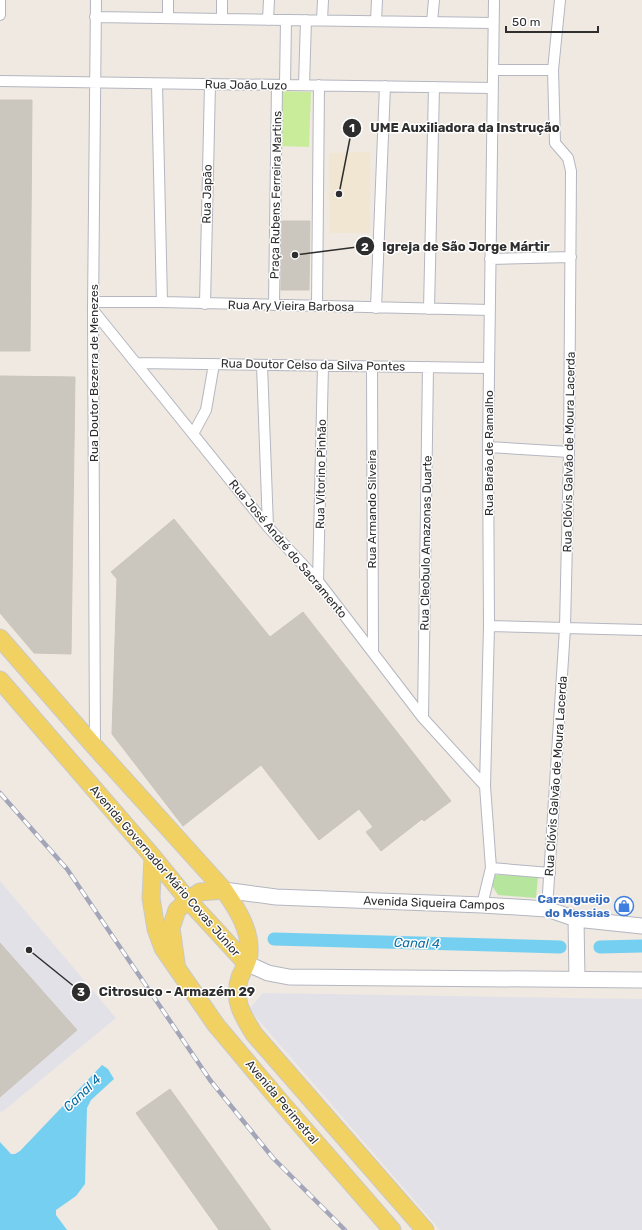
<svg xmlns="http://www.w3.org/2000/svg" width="642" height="1230" viewBox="0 0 642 1230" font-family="Rubik,sans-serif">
	<rect width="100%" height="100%" fill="#efe9e1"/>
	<!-- industrial -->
	<path fill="#e3e1e8" d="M0,881L116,1018L2,1112L0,1111Z
		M263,993L642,999V1230H440L249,1009Z"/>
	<!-- education -->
	<path fill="#f0e6d1" d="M370,152V233H330L329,153Z"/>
	<!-- green -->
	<path fill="#b6e59e" d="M494,875L538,876L536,898L498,895L491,884Z"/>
	<!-- pitch -->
	<path fill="#c9ec9a" d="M279,91L311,92L309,147L279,146Z"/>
	<!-- water -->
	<path fill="#75cff0" d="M102,1065L108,1069L114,1079L91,1100L87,1108L85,1184L76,1196L56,1210V1215L67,1230H0V1142L11,1154H15L20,1151Z"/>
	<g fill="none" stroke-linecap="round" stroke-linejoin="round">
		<!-- canal -->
		<path stroke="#75cff0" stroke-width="13" d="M274,939L560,947
			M600,947L642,946"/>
	</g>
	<!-- building -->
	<path fill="#cbc7bf" stroke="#cbc5ba" d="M0,100H32L30,351H0Z
		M282,221H310L309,290H281Z
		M0,376L75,377L71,654L34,653L0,613Z
		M174,519L270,637L303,612L451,801L424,821L422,819L381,851L366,832L373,827L359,809L319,840L261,765L183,826L112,734L117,579L111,572Z
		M0,943L77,1030L0,1097Z
		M170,1089L271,1230H219L136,1113Z"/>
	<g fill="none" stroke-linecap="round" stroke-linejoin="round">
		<defs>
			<path id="street" d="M0,15V0
				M95,17L493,23
				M168,18V0
				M222,19V0
				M268,20L269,0
				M322,20L323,0
				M376,21L377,0
				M432,22L434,0
				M493,70H553
				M0,81L492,88
				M157,84L162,302
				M285,85L286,20
				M304,85L306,20
				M490,259L571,257
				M93,302H162L490,310
				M205,304L210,84
				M274,305L277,85
				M317,306L319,85
				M376,308L385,86
				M429,309L434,87
				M93,310L268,527L318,581L423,718L485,786
				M137,363L489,368
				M262,365L268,527
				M372,367L373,651
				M193,434L206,410L214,364
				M488,447L569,452
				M318,581L323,366
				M489,626L642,630
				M423,718L428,367
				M95,746L93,310L96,0
				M491,868L550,873
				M482,905L491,868L485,786L489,626L488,447L494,0
				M547,909L565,628L569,452L571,171L568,158L555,143L553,70L560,0"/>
			<path id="secondary" d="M224,890L276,897L482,905L547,909L576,919L642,926
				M576,919L577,979
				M246,963L268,973L289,977L642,980"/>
			<path id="primary" d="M0,638L95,747L224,890C237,909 251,930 249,954C248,963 243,970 240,977C232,1000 243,1016 254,1034L425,1230
				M0,680L153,857L188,900L246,963
				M153,857L151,898L156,929L163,948L216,1025L279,1100L392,1230
				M176,963L171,928L177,910L188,900L200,892L224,890"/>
		</defs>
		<!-- street casing -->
		<use href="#street" stroke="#b4b7c1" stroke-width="12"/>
		<!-- secondary casing -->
		<use href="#secondary" stroke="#b4b7c1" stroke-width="17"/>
		<!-- primary casing -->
		<use href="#primary" stroke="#c9c9c9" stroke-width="19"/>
		<!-- street -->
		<use href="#street" stroke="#fff" stroke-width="10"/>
		<!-- secondary -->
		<use href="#secondary" stroke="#fff" stroke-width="15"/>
		<!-- primary -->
		<use href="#primary" stroke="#f2d163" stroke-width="17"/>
		<defs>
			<path id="rail" d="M0,793L67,869L210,1080L273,1158L345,1230"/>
		</defs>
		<!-- rail casing -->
		<use href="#rail" stroke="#a3a6b8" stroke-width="4.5"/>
		<!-- rail -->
		<use href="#rail" stroke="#fff" stroke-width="3" stroke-dasharray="9" stroke-linecap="butt"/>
	</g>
	<!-- icons -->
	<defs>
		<symbol id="shop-ring" viewBox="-11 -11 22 22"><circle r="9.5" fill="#fff" stroke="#3f7fe0" stroke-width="1.5"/><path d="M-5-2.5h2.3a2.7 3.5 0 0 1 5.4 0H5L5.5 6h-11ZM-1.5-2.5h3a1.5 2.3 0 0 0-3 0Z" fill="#3f7fe0"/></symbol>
	</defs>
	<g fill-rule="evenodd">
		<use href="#shop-ring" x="613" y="895" width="22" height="22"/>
	</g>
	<g text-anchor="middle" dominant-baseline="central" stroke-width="3" stroke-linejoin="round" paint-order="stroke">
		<!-- street labels -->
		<g font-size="12" fill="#2e2e2e" stroke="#fff">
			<text transform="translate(246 85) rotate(1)">Rua João Luzo</text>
			<text transform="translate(207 194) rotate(-89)">Rua Japão</text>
			<text transform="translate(276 195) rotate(-89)">Praça Rubens Ferreira Martins</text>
			<text transform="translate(291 306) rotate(1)">Rua Ary Vieira Barbosa</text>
			<text transform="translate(313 365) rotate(1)">Rua Doutor Celso da Silva Pontes</text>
			<text transform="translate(94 373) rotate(-90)">Rua Doutor Bezerra de Menezes</text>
			<text transform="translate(569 452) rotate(-89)">Rua Clóvis Galvão de Moura Lacerda</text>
			<text transform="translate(489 453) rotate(-90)">Rua Barão de Ramalho</text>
			<text transform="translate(321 474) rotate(-89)">Rua Vitorino Pinhão</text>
			<text transform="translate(372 509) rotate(-90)">Rua Armando Silveira</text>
			<text transform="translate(426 543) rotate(-89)">Rua Cleobulo Amazonas Duarte</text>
			<text transform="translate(288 549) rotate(50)">Rua José André do Sacramento</text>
			<text transform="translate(556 776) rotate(-86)">Rua Clóvis Galvão de Moura Lacerda</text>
			<text transform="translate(165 871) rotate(49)">Avenida Governador Mário Covas Júnior</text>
			<text transform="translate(434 903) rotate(2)">Avenida Siqueira Campos</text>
			<text transform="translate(282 1102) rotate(50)">Avenida Perimetral</text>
		</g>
		<!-- shop labels -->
		<g font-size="12" font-weight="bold" fill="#366cbe" stroke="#fff" text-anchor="end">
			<text x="610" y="899">Carangueijo<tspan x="610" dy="14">do Messias</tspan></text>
		</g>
		<!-- water labels -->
		<g font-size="13" font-style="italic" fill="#0d6fa3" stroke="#fff">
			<text transform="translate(417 943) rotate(2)">Canal 4</text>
			<text transform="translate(82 1093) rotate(-44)">Canal 4</text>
		</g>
	</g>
	<!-- callouts -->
	<path fill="none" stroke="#2e2e2e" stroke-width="1.5" d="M339 194L352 128M295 255L365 246M29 950L81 992"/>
	<g fill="#2e2e2e" stroke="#fff" stroke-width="1.5">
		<circle cx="339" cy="194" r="4"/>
		<circle cx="295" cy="255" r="4"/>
		<circle cx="29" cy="950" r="4"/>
		<circle cx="352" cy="128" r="10"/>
		<circle cx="365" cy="246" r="10"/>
		<circle cx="81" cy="992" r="10"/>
	</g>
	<g font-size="12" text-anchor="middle" font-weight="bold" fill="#fff">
		<text x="352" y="132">1</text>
		<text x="365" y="251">2</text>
		<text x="81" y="996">3</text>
	</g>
	<g font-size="13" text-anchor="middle" font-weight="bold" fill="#2e2e2e" stroke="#fff" stroke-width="3" stroke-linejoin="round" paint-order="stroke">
		<text x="465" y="132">UME Auxiliadora da Instrução</text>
		<text x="466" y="251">Igreja de São Jorge Mártir</text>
		<text x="177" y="996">Citrosuco - Armazém 29</text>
	</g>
	<!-- scale -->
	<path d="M506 26v6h92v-6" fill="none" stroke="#2e2e2e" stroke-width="2"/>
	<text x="512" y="26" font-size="12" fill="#2e2e2e" stroke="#ffffff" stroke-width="3" paint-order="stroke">50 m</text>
</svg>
